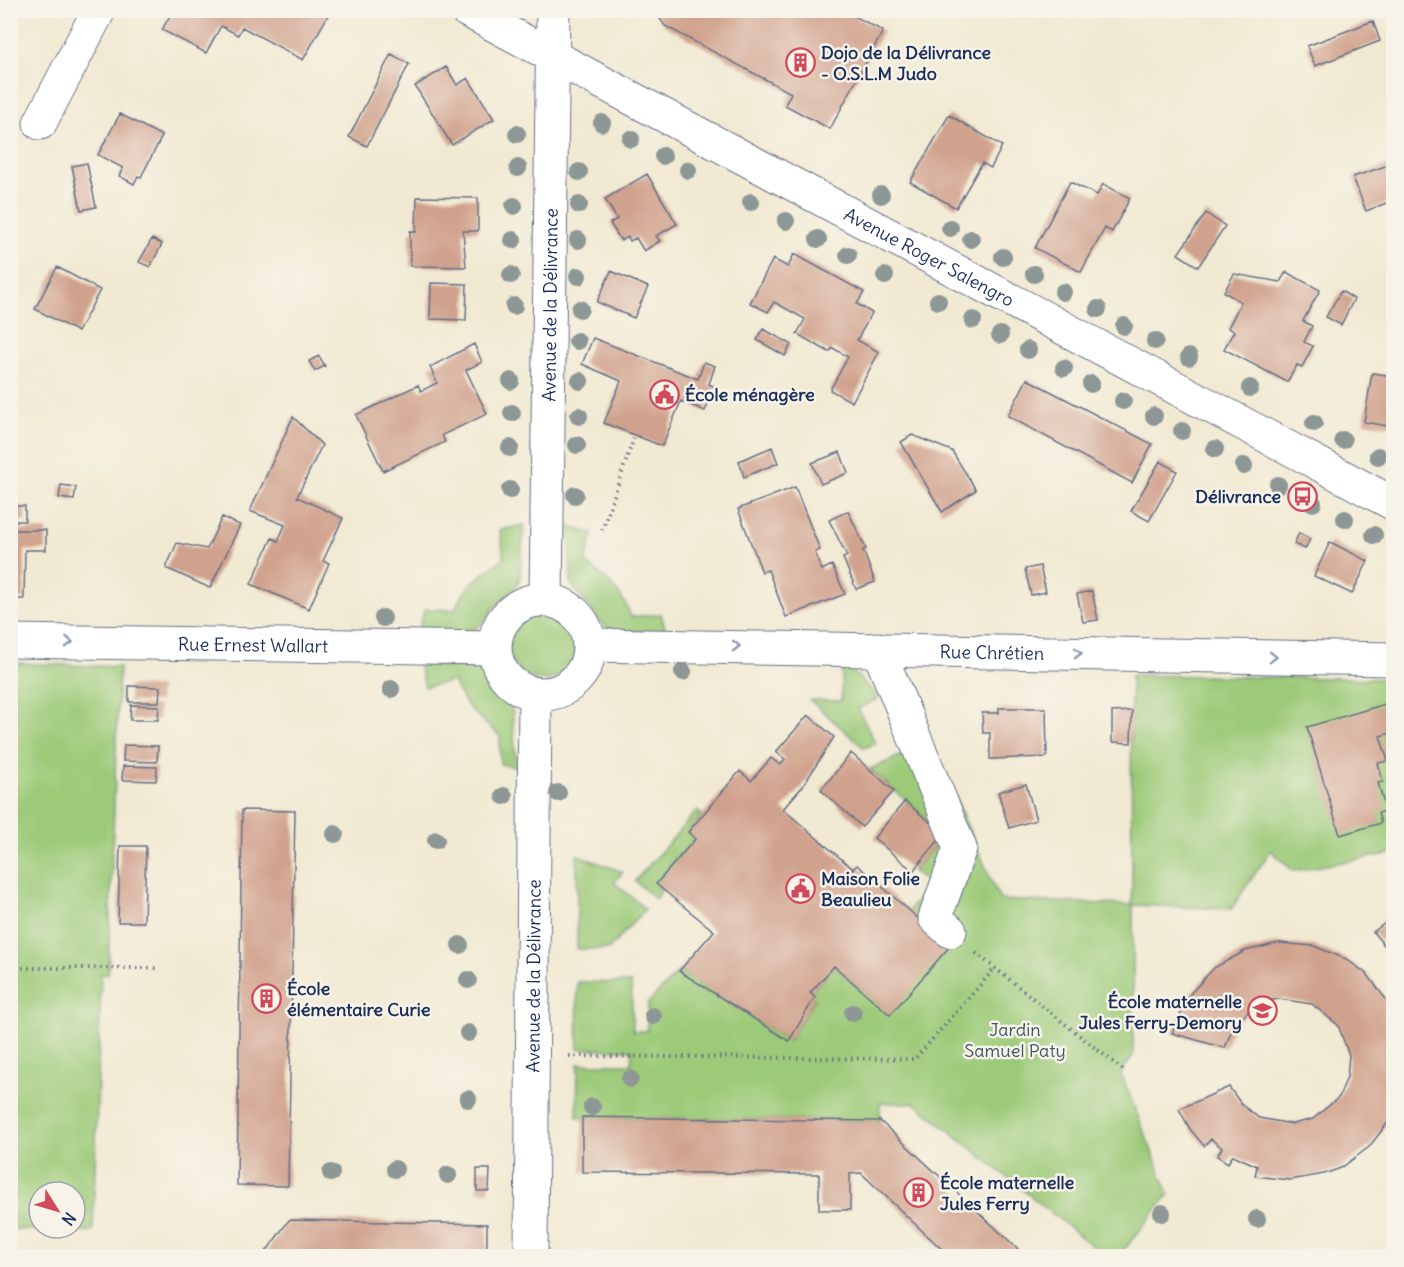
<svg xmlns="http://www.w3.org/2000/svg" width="1404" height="1267" viewBox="0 0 1404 1267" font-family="Delius,sans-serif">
	<rect width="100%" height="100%" fill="#f7f3e8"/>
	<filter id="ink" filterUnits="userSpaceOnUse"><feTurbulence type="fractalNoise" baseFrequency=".0167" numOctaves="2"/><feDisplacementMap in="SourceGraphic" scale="12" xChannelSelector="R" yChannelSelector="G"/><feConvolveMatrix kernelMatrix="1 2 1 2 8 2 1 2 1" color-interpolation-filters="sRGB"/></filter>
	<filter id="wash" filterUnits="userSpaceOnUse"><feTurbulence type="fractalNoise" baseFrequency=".008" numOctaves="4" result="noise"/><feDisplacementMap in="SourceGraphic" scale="24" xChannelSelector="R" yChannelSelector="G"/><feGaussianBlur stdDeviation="1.35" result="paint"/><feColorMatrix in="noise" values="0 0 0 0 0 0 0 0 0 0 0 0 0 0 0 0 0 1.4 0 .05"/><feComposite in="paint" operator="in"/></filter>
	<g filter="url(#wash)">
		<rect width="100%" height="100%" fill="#f1e9d2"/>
		<!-- green -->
		<path fill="#9cca78" stroke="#5c7c6b" stroke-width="1.5" fill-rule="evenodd" d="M524,525L520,577L516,587L493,609L485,621L475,629L461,632L417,634L425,609L454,610L469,585L504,558L500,530Z
			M569,527L593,534L585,562C606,578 622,591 631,617L661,614L666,632L612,630L601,623L571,584Z
			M510 647a33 33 0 1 1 66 0a33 33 0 1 1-66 0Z
			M11,663L119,667L108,974H101L93,1232L11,1229ZM39,1192H75V1228H39Z
			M418,663L472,667L485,676L512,707L516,767L500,764V736C480,719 463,706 453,681L425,687Z
			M842,668L852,671L879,698L858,709L876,744L864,748L810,700L841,701Z
			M1131,675L1393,679V853L1293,871L1271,850L1231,909L1133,905V1055L1121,1074L1169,1194L1119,1256H1105L915,1103H880V1121L577,1117L578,1064H631L632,1050L578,1049L577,982L631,983L633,1031H647L648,1003L679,971L789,1041L815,998L810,993L834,966L890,1014L909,910L930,886L913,871L944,834L870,769L931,743L1000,900L1132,905Z
			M697,811L702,815L688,832L695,839L656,884L662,890L655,899L635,881Z
			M577,855L623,872L614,882L645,909L609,949H577Z"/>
		<g id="blocks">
			<!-- building -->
			<path fill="#d0a18c" d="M173,10H331L303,60L242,27L238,35L221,26L206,53L162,30Z
				M654,10H857L854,16L883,31L830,129L785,105L791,93L665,26Z
				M1373,21L1380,41L1315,66L1307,46Z
				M391,54L409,64L367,146L349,137Z
				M446,67L457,85L468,78L494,119L452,145L415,86Z
				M120,114L162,136L141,177L138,176L134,184L119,176L123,168L98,155Z
				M949,115L1002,146L991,168L982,163L956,208L910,182Z
				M87,163L96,207L81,210L72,166Z
				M1394,163V200L1366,211L1353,177Z
				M10,173L16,176L10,187Z
				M647,174L677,224L656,236L660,241L644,251L636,238L630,241L628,237L621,241L610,223L617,219L605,199Z
				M1070,182L1097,195L1103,184L1130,198L1112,232L1105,228L1081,272L1035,248Z
				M417,197L478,198V231H463L466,267L410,266V231L416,232Z
				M1206,213L1225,226L1198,267L1178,254Z
				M152,239L162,244L150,267L139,262Z
				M794,254L864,292L857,304L872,313L857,340L879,352L852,402L830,390L848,357L833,348L829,352L797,334L805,319L774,302L768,312L750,303L773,259L788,267Z
				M57,267L100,290L78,332L35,309Z
				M611,271L648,287L634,318L597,302Z
				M1286,272L1320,290L1303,321L1312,326L1304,342L1313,346L1302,367L1297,365L1287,382L1224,349L1234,331L1228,328L1241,302L1224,292L1234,274L1280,282Z
				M431,283L467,284L466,320L430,319Z
				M1341,291L1354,299L1341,325L1326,317Z
				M763,329L791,344L785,356L757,340Z
				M593,338L698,379L704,362L715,366L709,384L715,387L705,411L681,401L662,446L604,423L621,381L582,364Z
				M474,344L482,362L466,370L487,414L442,435L445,442L383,471L356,415L418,385L421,391L437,383L430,367Z
				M319,356L325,366L315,371L309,361Z
				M1372,373L1394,376V427L1364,422Z
				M1027,379L1152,444L1132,483L1008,416Z
				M293,417L322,445L297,497L343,518L323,561L329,563L309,609L251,584L272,538L278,541L285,525L250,511Z
				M912,435L952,451L976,490L942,512L901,442Z
				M772,447L778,463L744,477L739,461Z
				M840,452L848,473L821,484L812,463Z
				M1160,461L1177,471L1149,521L1131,511Z
				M61,485L76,487L74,500L59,498Z
				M795,487L820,550L815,552L822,570L832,565L845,594L786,617L768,570L762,572L738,509Z
				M10,506H25V521H10Z
				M848,511L866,549L863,550L875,582L856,589L843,558L847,556L829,520Z
				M222,517L240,525L210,588L166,568L177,543L207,549Z
				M10,530H46V550H25L24,599H10Z
				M1299,533L1310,539L1305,549L1294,544Z
				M1330,542L1368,561L1352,594L1314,576Z
				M1040,566L1046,592L1031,595L1025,569Z
				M1092,591L1098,620L1083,622L1077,594Z
				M129,686L160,687L159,702H129Z
				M1389,703L1394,716V732L1380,736L1388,761L1378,763L1383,782L1378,783L1386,811L1378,813L1381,823L1340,835L1307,727Z
				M131,705L159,706L158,720H130Z
				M999,708H1046L1047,757L990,759V733H983L982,713H999Z
				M1132,711L1131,743L1112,742V712Z
				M808,715L834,737L803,786L783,809L853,869L857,865L950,946L890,1015L834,966L810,993L815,997L789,1041L679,971L714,931L656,884L695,839L688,832L740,771L751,781L771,758L780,765L785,759L776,752Z
				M124,745L158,746L157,762L123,761Z
				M851,753L894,791L862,827L821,790Z
				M123,766L157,767L156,781L122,780Z
				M1026,784L1036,820L1009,828L998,792Z
				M905,801L944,834L913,871L874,838Z
				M242,810L295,811L288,1186L237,1185Z
				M120,846H146L144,922H118Z
				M1385,923L1394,934V957L1373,932Z
				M1279,943L1314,946L1346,959L1367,974L1394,1010V1113L1390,1120L1369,1147L1341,1168L1324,1174L1290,1180L1255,1176L1257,1166L1233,1155L1228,1163L1217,1156L1222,1148L1211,1139L1204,1146L1190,1129L1179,1109L1229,1087L1242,1105L1259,1118L1292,1124L1313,1119L1339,1097L1347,1077L1349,1055L1338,1025L1312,1004L1279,999L1268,1001L1249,1011L1233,1027L1225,1048L1172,1033L1190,994L1214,968L1245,951Z
				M582,1117L880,1121L1018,1249L1011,1256H949L861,1173L850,1174V1210H819V1174L582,1172Z
				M477,1169H490L489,1191H477Z
				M289,1220L487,1224V1256H263Z"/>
		</g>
	</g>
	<g filter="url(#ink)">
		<use href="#blocks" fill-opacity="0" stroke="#667087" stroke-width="1.5"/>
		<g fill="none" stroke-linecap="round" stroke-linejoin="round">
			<defs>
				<g id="minor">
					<path id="s1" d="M466,10L1394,504"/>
					<path d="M40,123L99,10"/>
					<path id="s2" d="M546,599L553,10"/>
					<circle cx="542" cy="647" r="47"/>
					<path id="s3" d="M10,641L494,648"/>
					<path id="s4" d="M590,645L1394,659"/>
					<path d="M878,649L960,848L935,918L950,931"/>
					<path id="s5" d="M531,1256L535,694"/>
				</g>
			</defs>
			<!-- minor casing -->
			<use href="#minor" stroke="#667087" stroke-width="35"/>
			<!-- path -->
			<path stroke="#667087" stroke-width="4" stroke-dasharray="1.5 4.5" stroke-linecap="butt" d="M602,530L635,435
				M976,953L1123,1070
				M10,968H156
				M569,1056L915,1059L995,968"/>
			<!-- minor -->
			<use href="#minor" stroke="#fff" stroke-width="33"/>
		</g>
		<!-- trees -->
		<g fill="#8d9896">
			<circle cx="602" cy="123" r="9"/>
			<circle cx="517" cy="134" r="9"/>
			<circle cx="631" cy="139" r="9"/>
			<circle cx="663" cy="156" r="9"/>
			<circle cx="518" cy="168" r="9"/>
			<circle cx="688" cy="170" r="9"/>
			<circle cx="579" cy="172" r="9"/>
			<circle cx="881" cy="195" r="9"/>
			<circle cx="751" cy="202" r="9"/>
			<circle cx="579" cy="205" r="9"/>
			<circle cx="514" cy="206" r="9"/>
			<circle cx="786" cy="221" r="9"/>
			<circle cx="950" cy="228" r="9"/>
			<circle cx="818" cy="239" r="9"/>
			<circle cx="971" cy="239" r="9"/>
			<circle cx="513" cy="240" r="9"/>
			<circle cx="578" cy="240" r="9"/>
			<circle cx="848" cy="255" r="9"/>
			<circle cx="1003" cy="257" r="9"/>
			<circle cx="1034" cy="274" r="9"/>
			<circle cx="511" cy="275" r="9"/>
			<circle cx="578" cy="276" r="9"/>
			<circle cx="885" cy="276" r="9"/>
			<circle cx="1063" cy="292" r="9"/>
			<circle cx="938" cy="301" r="9"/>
			<circle cx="514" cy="306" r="9"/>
			<circle cx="580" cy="309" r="9"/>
			<circle cx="1098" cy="309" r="9"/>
			<circle cx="973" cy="320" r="9"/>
			<circle cx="1124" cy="326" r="9"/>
			<circle cx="1000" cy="335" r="9"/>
			<circle cx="577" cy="341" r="9"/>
			<circle cx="1155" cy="341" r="9"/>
			<circle cx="1028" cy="350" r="9"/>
			<circle cx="1189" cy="357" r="9"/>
			<circle cx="1064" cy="368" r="9"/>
			<circle cx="511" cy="381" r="9"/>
			<circle cx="580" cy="381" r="9"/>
			<circle cx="1091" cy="384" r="9"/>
			<circle cx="1250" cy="388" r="9"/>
			<circle cx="1123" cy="401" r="9"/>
			<circle cx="512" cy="413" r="9"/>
			<circle cx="579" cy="416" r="9"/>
			<circle cx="1154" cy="416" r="9"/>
			<circle cx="1314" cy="423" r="9"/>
			<circle cx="1182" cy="431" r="9"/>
			<circle cx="1343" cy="440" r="9"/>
			<circle cx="577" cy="445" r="9"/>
			<circle cx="510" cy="448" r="9"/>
			<circle cx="1215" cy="449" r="9"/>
			<circle cx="1378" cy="456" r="9"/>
			<circle cx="1244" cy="466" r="9"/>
			<circle cx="1278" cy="485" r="9"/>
			<circle cx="510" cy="490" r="9"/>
			<circle cx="575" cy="495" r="9"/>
			<circle cx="1313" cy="503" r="9"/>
			<circle cx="1345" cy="519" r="9"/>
			<circle cx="1374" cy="535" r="9"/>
			<circle cx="383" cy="618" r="9"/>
			<circle cx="683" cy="672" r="9"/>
			<circle cx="391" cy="689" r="9"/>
			<circle cx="558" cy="793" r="9"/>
			<circle cx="504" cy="796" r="9"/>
			<circle cx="335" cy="834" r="9"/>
			<circle cx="436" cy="840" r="9"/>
			<circle cx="460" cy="945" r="9"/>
			<circle cx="468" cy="980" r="9"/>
			<circle cx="853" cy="1013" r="9"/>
			<circle cx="653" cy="1016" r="9"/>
			<circle cx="468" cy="1033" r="9"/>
			<circle cx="630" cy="1079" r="9"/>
			<circle cx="468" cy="1099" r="9"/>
			<circle cx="592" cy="1107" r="9"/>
			<circle cx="395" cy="1169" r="9"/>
			<circle cx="331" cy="1173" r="9"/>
			<circle cx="448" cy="1175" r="9"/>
			<circle cx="1162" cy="1213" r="9"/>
			<circle cx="1257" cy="1219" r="9"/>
		</g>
		<!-- one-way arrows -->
		<defs><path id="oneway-chevron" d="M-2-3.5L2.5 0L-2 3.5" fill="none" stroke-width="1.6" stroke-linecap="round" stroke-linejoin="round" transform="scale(1.5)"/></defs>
		<g stroke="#8d97ae">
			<use href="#oneway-chevron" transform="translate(69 642) rotate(1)"/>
			<use href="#oneway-chevron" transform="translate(736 646) rotate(1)"/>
			<use href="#oneway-chevron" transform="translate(1078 653) rotate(1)"/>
			<use href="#oneway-chevron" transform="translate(1273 657) rotate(1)"/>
		</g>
	</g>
	<!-- icons -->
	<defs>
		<symbol id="building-ring" viewBox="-11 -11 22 22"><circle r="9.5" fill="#f7f3e8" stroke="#d1495b" stroke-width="1.5"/><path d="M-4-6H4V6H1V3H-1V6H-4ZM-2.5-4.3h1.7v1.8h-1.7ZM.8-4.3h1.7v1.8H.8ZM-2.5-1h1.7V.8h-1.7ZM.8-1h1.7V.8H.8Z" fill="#d1495b"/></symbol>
		<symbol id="civic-ring" viewBox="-11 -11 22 22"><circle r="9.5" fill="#f7f3e8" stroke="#d1495b" stroke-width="1.5"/><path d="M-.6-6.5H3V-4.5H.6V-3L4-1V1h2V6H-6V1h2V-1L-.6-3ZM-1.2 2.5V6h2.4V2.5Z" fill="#d1495b"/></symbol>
		<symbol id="bus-ring" viewBox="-11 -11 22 22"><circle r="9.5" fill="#f7f3e8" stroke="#d1495b" stroke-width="1.5"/><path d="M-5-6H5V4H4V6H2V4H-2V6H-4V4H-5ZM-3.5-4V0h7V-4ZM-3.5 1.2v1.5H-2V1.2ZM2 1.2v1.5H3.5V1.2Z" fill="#d1495b"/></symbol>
		<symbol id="school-ring" viewBox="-11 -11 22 22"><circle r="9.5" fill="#f7f3e8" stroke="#d1495b" stroke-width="1.5"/><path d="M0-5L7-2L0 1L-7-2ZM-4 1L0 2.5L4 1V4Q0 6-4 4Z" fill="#d1495b"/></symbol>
	</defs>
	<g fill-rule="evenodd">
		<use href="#building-ring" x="784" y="46" width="33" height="33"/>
		<use href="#civic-ring" x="648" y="378" width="33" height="33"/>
		<use href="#bus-ring" x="1286" y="480" width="33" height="33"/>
		<use href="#civic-ring" x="784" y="872" width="33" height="33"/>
		<use href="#building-ring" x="250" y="982" width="33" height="33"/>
		<use href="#school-ring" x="1246" y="994" width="33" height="33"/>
		<use href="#building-ring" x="902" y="1176" width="33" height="33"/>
	</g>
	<g text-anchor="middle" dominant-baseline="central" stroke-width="5" stroke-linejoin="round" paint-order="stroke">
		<!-- poi labels -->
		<g font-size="18" font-weight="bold" fill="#1b2f5e" stroke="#f7f3e8" text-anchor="start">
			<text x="821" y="52">Dojo de la Délivrance<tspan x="821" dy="21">- O.S.L.M Judo</tspan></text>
			<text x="685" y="394">École ménagère</text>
			<text x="1281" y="496" text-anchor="end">Délivrance</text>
			<text x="821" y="878">Maison Folie<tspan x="821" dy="21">Beaulieu</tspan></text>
			<text x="287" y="988">École<tspan x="287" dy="21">élémentaire Curie</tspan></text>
			<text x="1242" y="1001" text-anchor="end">École maternelle<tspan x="1242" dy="21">Jules Ferry-Demory</tspan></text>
			<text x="940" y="1182">École maternelle<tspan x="940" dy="21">Jules Ferry</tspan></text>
		</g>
		<!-- street labels -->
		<g font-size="18" fill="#1b2f5e" stroke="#f7f3e8">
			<text stroke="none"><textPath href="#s1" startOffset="525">Avenue Roger Salengro</textPath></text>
			<text stroke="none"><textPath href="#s2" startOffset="294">Avenue de la Délivrance</textPath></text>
			<text stroke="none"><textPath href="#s3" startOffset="243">Rue Ernest Wallart</textPath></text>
			<text stroke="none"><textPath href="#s4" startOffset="402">Rue Chrétien</textPath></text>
			<text stroke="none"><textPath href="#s5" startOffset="280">Avenue de la Délivrance</textPath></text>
		</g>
		<!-- park labels -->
		<g font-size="18" fill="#3b5664" stroke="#f7f3e8">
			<text x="1015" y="1029">Jardin<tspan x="1015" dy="21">Samuel Paty</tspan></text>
		</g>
	</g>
	<!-- margin -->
	<rect width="1404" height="1267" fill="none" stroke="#f7f3e8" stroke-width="36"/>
	<!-- north arrow -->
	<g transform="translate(57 1210) rotate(127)"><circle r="28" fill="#f7f3e8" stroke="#9fa5b1" stroke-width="1.5"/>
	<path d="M0-4.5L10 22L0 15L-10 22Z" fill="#d1495b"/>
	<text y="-9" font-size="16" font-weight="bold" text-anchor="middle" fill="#1b2f5e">N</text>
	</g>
</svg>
